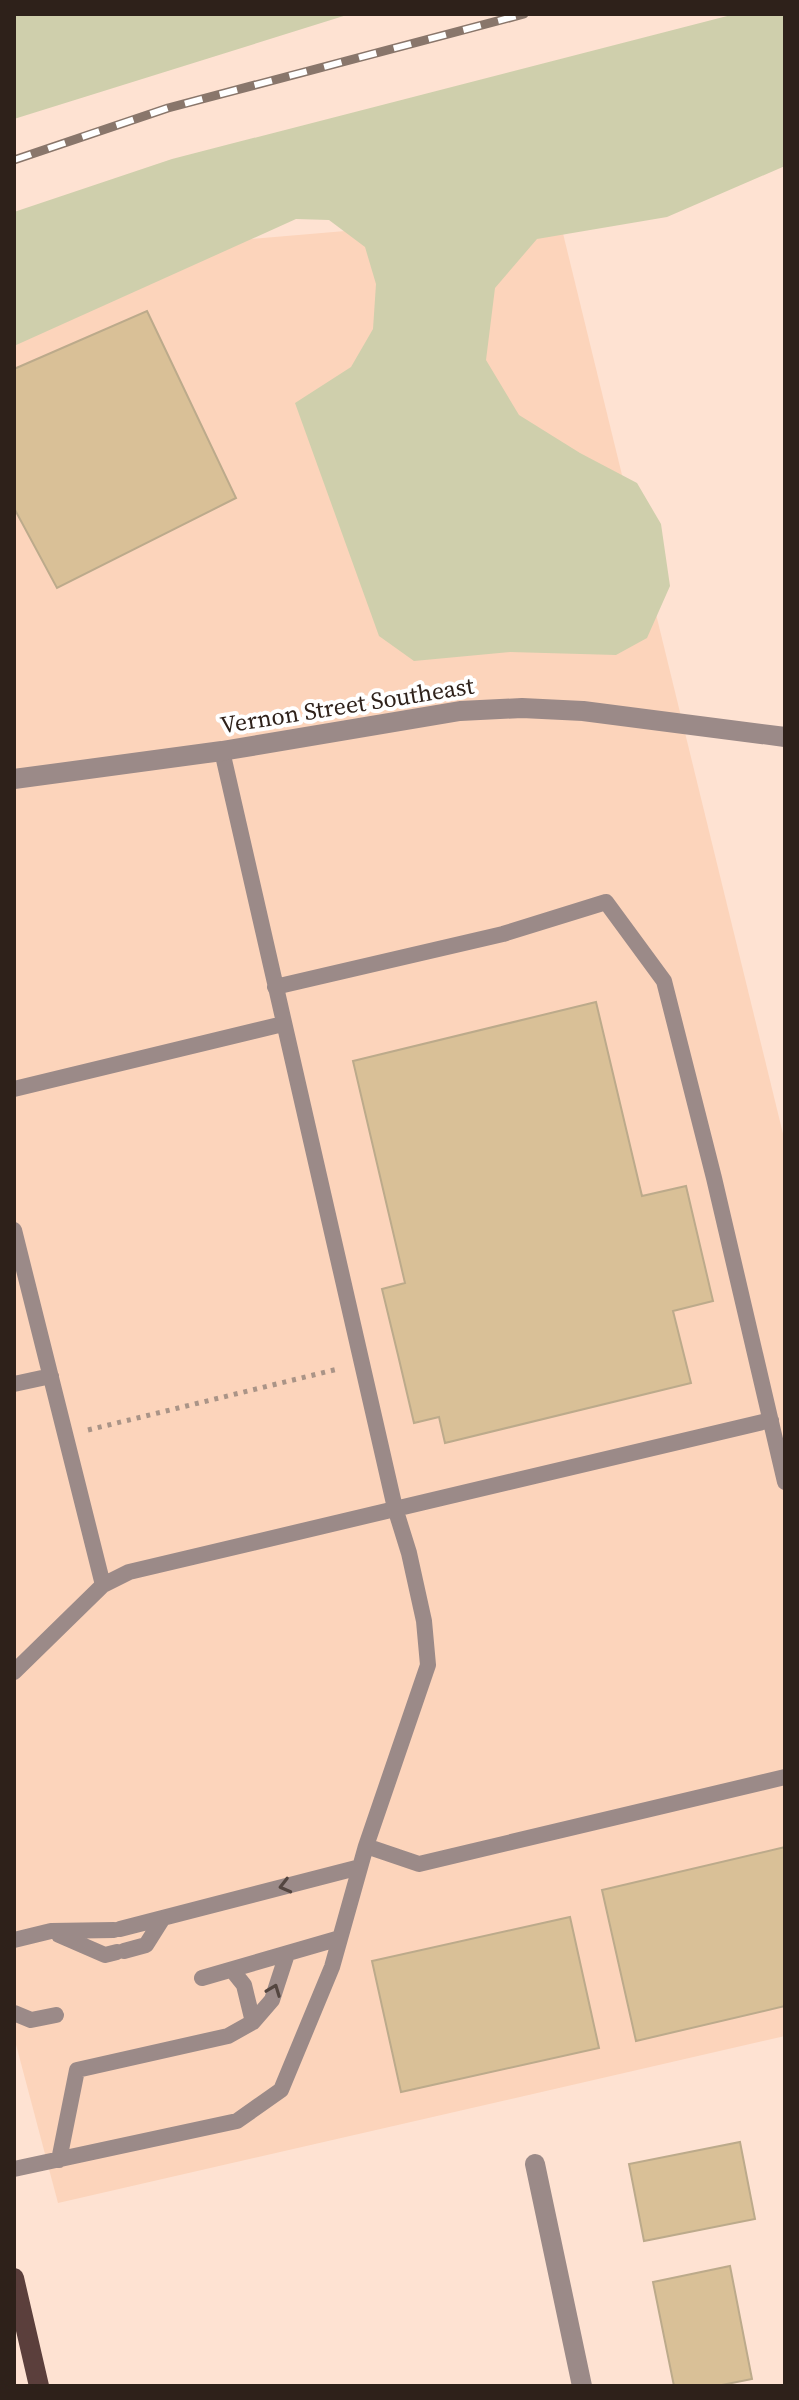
<svg xmlns="http://www.w3.org/2000/svg" width="799" height="2400" viewBox="0 0 799 2400" font-family="'Source Serif 4',serif">
	<rect width="100%" height="100%" fill="#fee2d2"/>
	<!-- built -->
	<path fill="#fcd4bb" d="M558,213L785,1142V2036L58,2203L14,2037V259Z"/>
	<!-- green -->
	<path fill="#cfcfac" d="M14,14H350L14,119Z
		M735,14H785V166L667,217L537,239L495,288L486,360L519,415L580,453L637,483L661,524L670,586L647,638L616,655L510,652L414,661L379,636L295,403L351,367L373,329L376,284L365,247L329,220L296,219L14,346V212L172,159Z"/>
	<!-- building -->
	<path fill="#d9c097" stroke="#bcaa8b" stroke-width="2" d="M147,311L236,498L57,588L14,508V369Z
		M596,1002L642,1196L686,1186L713,1301L673,1311L691,1383L445,1443L439,1417L414,1423L398,1355L382,1289L405,1283L353,1061Z
		M785,1847V2006L636,2041L602,1890Z
		M570,1917L599,2048L401,2092L372,1961Z
		M740,2142L755,2219L644,2241L629,2164Z
		M730,2266L752,2379L717,2386H674L653,2282Z"/>
	<g fill="none" stroke-linecap="round" stroke-linejoin="round">
		<!-- path -->
		<path stroke="#aa9487" stroke-width="5" stroke-dasharray="4 6" stroke-linecap="butt" d="M88,1430L338,1369"/>
		<!-- service -->
		<path stroke="#9b8a88" stroke-width="16" d="M275,987L503,934L606,902L664,981L714,1178L785,1482
			M14,1089L283,1024
			M14,1230L103,1585
			M14,1384L51,1376
			M14,1672L103,1585L129,1572L771,1420
			M366,1846L419,1864L785,1777
			M120,1929L360,1867
			M59,1935L105,1955L117,1952
			M14,1940L51,1931L114,1930
			M124,1951L146,1945L163,1918
			M232,1970L244,1985L253,2022
			M202,1978L340,1938
			M14,2013L31,2020L56,2015
			M59,2160L77,2070L228,2036L253,2022L272,2000L287,1954
			M14,2169L237,2121L281,2090L332,1967L366,1846L428,1665L424,1621L409,1553L395,1508L222,751"/>
		<!-- minor -->
		<path stroke="#9b8a88" stroke-width="20" d="M14,779L222,751L460,711L522,708L583,711L785,737
			M535,2164L582,2386"/>
		<!-- primary -->
		<path stroke="#5b3f3c" stroke-width="20" d="M14,2278L39,2386"/>
		<defs>
			<path id="rail" d="M14,160L168,108L524,14"/>
		</defs>
		<!-- rail casing -->
		<use href="#rail" stroke="#89766b" stroke-width="9"/>
		<!-- rail -->
		<use href="#rail" stroke="#fff" stroke-width="6" stroke-dasharray="18" stroke-linecap="butt"/>
	</g>
	<!-- one-way arrows -->
	<defs><path id="oneway-chevron" d="M-2-3.5L2.5 0L-2 3.5" fill="none" stroke-width="1.6" stroke-linecap="round" stroke-linejoin="round" transform="scale(2)"/></defs>
	<g stroke="#544640">
		<use href="#oneway-chevron" transform="translate(285 1886) rotate(166)"/>
		<use href="#oneway-chevron" transform="translate(274 1990) rotate(-69)"/>
	</g>
	<g text-anchor="middle" dominant-baseline="central" stroke-width="8" stroke-linejoin="round" paint-order="stroke">
		<!-- street labels -->
		<g font-size="24" fill="#2e211a" stroke="#fff">
			<text transform="translate(347 705) rotate(-9)">Vernon Street Southeast</text>
		</g>
	</g>
	<!-- border -->
	<rect width="799" height="2400" fill="none" stroke="#2e211a" stroke-width="32"/>
</svg>
